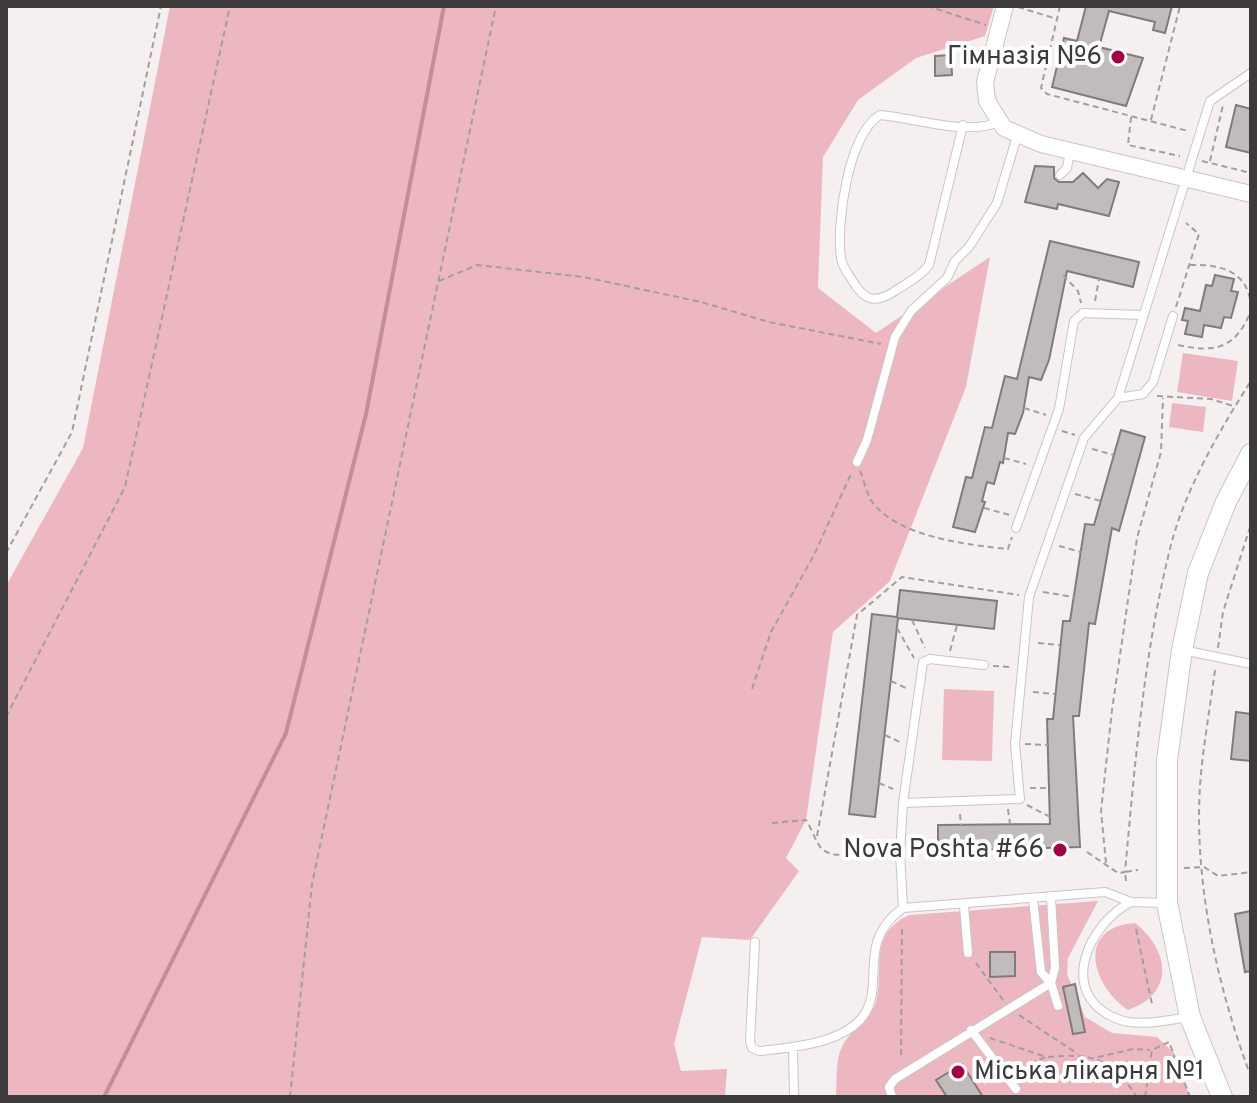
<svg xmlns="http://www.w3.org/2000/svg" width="1257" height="1103" viewBox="0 0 1257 1103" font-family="Overpass,sans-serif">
	<rect width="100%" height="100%" fill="#f5eff0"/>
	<!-- green -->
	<path fill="#ecb7c0" d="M170,6H994L985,36L916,58L858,100L823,157L818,288L876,333L990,257L966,387L890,581L833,632L806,820L786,858L799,871L750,940L702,937L674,1044L681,1071L727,1069L725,1097H6V586L83,448Z
		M1183,353L1238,361L1232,401L1177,392Z
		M1172,403L1206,407L1203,432L1169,427Z
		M944,689L994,691L992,761L942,760Z
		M1098,901L1068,958L1067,974L1085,1017L1112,1033L1157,1037L1174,1053L1190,1097H983L962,1064L937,1080L947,1097H836C837,1082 835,1060 842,1047C850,1029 870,1022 876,1002C885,965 867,936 909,915Z
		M1135,923C1170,950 1175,994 1128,1010C1091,985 1076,927 1135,923Z"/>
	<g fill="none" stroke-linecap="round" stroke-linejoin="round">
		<!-- stream -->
		<path stroke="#c28e97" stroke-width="4" d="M104,1097L286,733L366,414L444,6"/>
	</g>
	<!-- building -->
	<path fill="#c1bbbc" stroke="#807b7c" stroke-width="2" d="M1086,6H1172L1165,33L1153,30L1155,22L1109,11L1099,47L1143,58L1126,106L1052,87L1064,38L1077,41Z
		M951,55L952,75L935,76V56Z
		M1236,105L1251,109V153L1226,147Z
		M1035,166L1054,167V178L1059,182H1073L1083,173L1098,188L1107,179L1119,182L1109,216L1058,204L1057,209L1025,202Z
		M1050,241L1139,262L1133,287L1067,271L1049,360L1041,380L1029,377L1023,413L1015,434L1008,433L1003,463L1000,462L994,484L987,482L982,501L985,502L975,532L953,527L966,477L972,478L985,427L992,428L1005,376L1017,379Z
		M1215,275L1234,279L1231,291L1238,292L1231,318L1224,317L1221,328L1204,325L1202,337L1185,334L1188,321L1182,320L1185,308L1200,311L1206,285L1212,286Z
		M1121,430L1145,437L1119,531L1112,528L1095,624L1089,623L1079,716H1073L1080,847L938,851V825L1050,824L1047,719H1053L1063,621H1070L1085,524L1094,525Z
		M900,590L997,601L994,629L898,618L875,817L849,814L872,614L897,617Z
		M1236,712L1251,714V761L1231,759Z
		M1251,911V971L1245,972L1235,914Z
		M990,952H1015V976L990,977Z
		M1075,984L1085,1032L1073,1034L1063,987Z
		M962,1064L983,1097H947L936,1080Z"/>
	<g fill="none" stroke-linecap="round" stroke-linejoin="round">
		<defs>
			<path id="service" d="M963,125L929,265C920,277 907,283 895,291C875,304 864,301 852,280C848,274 842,266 841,258C836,224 848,134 880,115C916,118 965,136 999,122
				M1060,175L1067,168L1070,151
				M1118,398L1143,394L1153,382L1173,316
				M857,462L867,440L895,337L911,311L947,278L955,261L969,247L997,203L1017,136
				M1016,528L1059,409L1074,321L1083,313L1142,315
				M1182,650L1251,664
				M984,665L930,659L923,662L903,803L1020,799L1015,744L1029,597L1084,438L1118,398L1210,101L1251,73
				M1051,897L1055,968L1051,983
				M1033,899L1041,972L1051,983
				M1131,902C1088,924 1057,993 1115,1018C1137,1028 1167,1020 1189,1017
				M964,906L968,953
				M903,908L900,853L903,803
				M755,942L750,1041L752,1048L759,1051C789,1048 838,1044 860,1020C889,988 853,944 903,908L1105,892L1131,902L1167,903
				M971,1030L1016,1089
				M793,1047L794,1097
				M892,1097L889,1087L895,1079L1051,983L1058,1006"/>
			<path id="minor" d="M1005,6L985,82L987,101L1004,128L1041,144L1251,194"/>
			<path id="tertiary" d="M1222,1097L1190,1017L1167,903V760L1182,650L1198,573L1226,502L1251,454"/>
		</defs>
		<!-- service casing -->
		<use href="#service" stroke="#cac5c5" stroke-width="10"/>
		<!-- minor casing -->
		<use href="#minor" stroke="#cac5c5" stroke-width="18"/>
		<!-- tertiary casing -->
		<use href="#tertiary" stroke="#cac5c5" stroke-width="22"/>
		<!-- path -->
		<path stroke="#a39e9f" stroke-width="2" stroke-dasharray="6 4" stroke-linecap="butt" d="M927,6L986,25
			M1060,6L1041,88L1047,94L1188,131
			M1018,7L1057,19
			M1131,117L1128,145L1180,156
			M1151,120L1180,6
			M1202,161L1251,173
			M1210,161L1223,105
			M1190,265C1221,264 1248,271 1251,306
			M1063,275L1078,291L1081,303
			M439,281L477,265L584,277L701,302L769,322L881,344
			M1095,301L1099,279
			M1176,307L1199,234L1186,223
			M1178,345C1216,353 1235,349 1251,311
			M1157,396L1211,399L1233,406
			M1024,408L1046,415
			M1062,431L1075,435
			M1092,449L1114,455
			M1004,458L1026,464
			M860,471C864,480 866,492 871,500C895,537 969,545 1008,549L1012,537
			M1075,494L1101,501
			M984,508L1010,515
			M1059,546L1081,552
			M6,553L72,432L161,6
			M1043,592L1074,597
			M912,620L925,648
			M897,628L914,658
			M1038,643L1060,645
			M1218,648L1223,612L1251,524
			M950,651L957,625
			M993,666L1010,667
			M1215,670C1210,708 1203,747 1200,785C1194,883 1217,986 1251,1077
			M891,681L908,689
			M752,689L771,632L814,555L851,474
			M1033,692L1055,694
			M6,717L125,487L230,6
			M885,735L902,743
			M1025,744L1048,745
			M879,783L893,789
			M1030,788H1049
			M1027,805L1054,819
			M1008,809L1010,824
			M960,814L961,825
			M772,823L806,820C811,827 816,843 822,849C837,862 867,849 887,851
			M817,836L857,615L902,577L1019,595
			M1087,852L1118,873L1125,872C1135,763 1144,651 1171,545C1185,490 1220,429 1251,381
			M1106,863L1101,811L1112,710L1137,538L1161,452L1163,398
			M1184,868L1204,867L1218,876L1251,872
			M1126,881L1125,872L1138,870
			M1136,929L1152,1004
			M976,963L1003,1000
			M1019,1015L1078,1054
			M990,1038L1046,1057L1032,1063L1023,1079
			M901,1055L902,925
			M1048,1057C1093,1053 1111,1058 1137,1097
			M1098,1057L1133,1049L1150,1050
			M290,1097L312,884L496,6
			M1145,1097L1152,1050L1169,1042L1190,1097"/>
		<!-- service -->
		<use href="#service" stroke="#fff" stroke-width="8"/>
		<!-- minor -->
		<use href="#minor" stroke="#fff" stroke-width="16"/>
		<!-- tertiary -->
		<use href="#tertiary" stroke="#fff" stroke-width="20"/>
	</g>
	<!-- markers -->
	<g fill="#9f0144" stroke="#fff" stroke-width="3">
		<circle cx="1118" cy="57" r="8"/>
		<circle cx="1060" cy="850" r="8"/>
		<circle cx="958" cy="1072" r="8"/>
	</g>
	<g text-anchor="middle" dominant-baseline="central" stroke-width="8" stroke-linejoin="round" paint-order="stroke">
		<!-- poi labels -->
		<g font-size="26" fill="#3c3a3b" stroke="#fff" text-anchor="end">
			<text x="1102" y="57">Гімназія №6</text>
			<text x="1044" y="850">Nova Poshta #66</text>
			<text x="974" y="1072" text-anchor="start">Міська лікарня №1</text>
		</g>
	</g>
	<!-- border -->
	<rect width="1257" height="1103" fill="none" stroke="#3c3a3b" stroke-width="16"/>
</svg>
